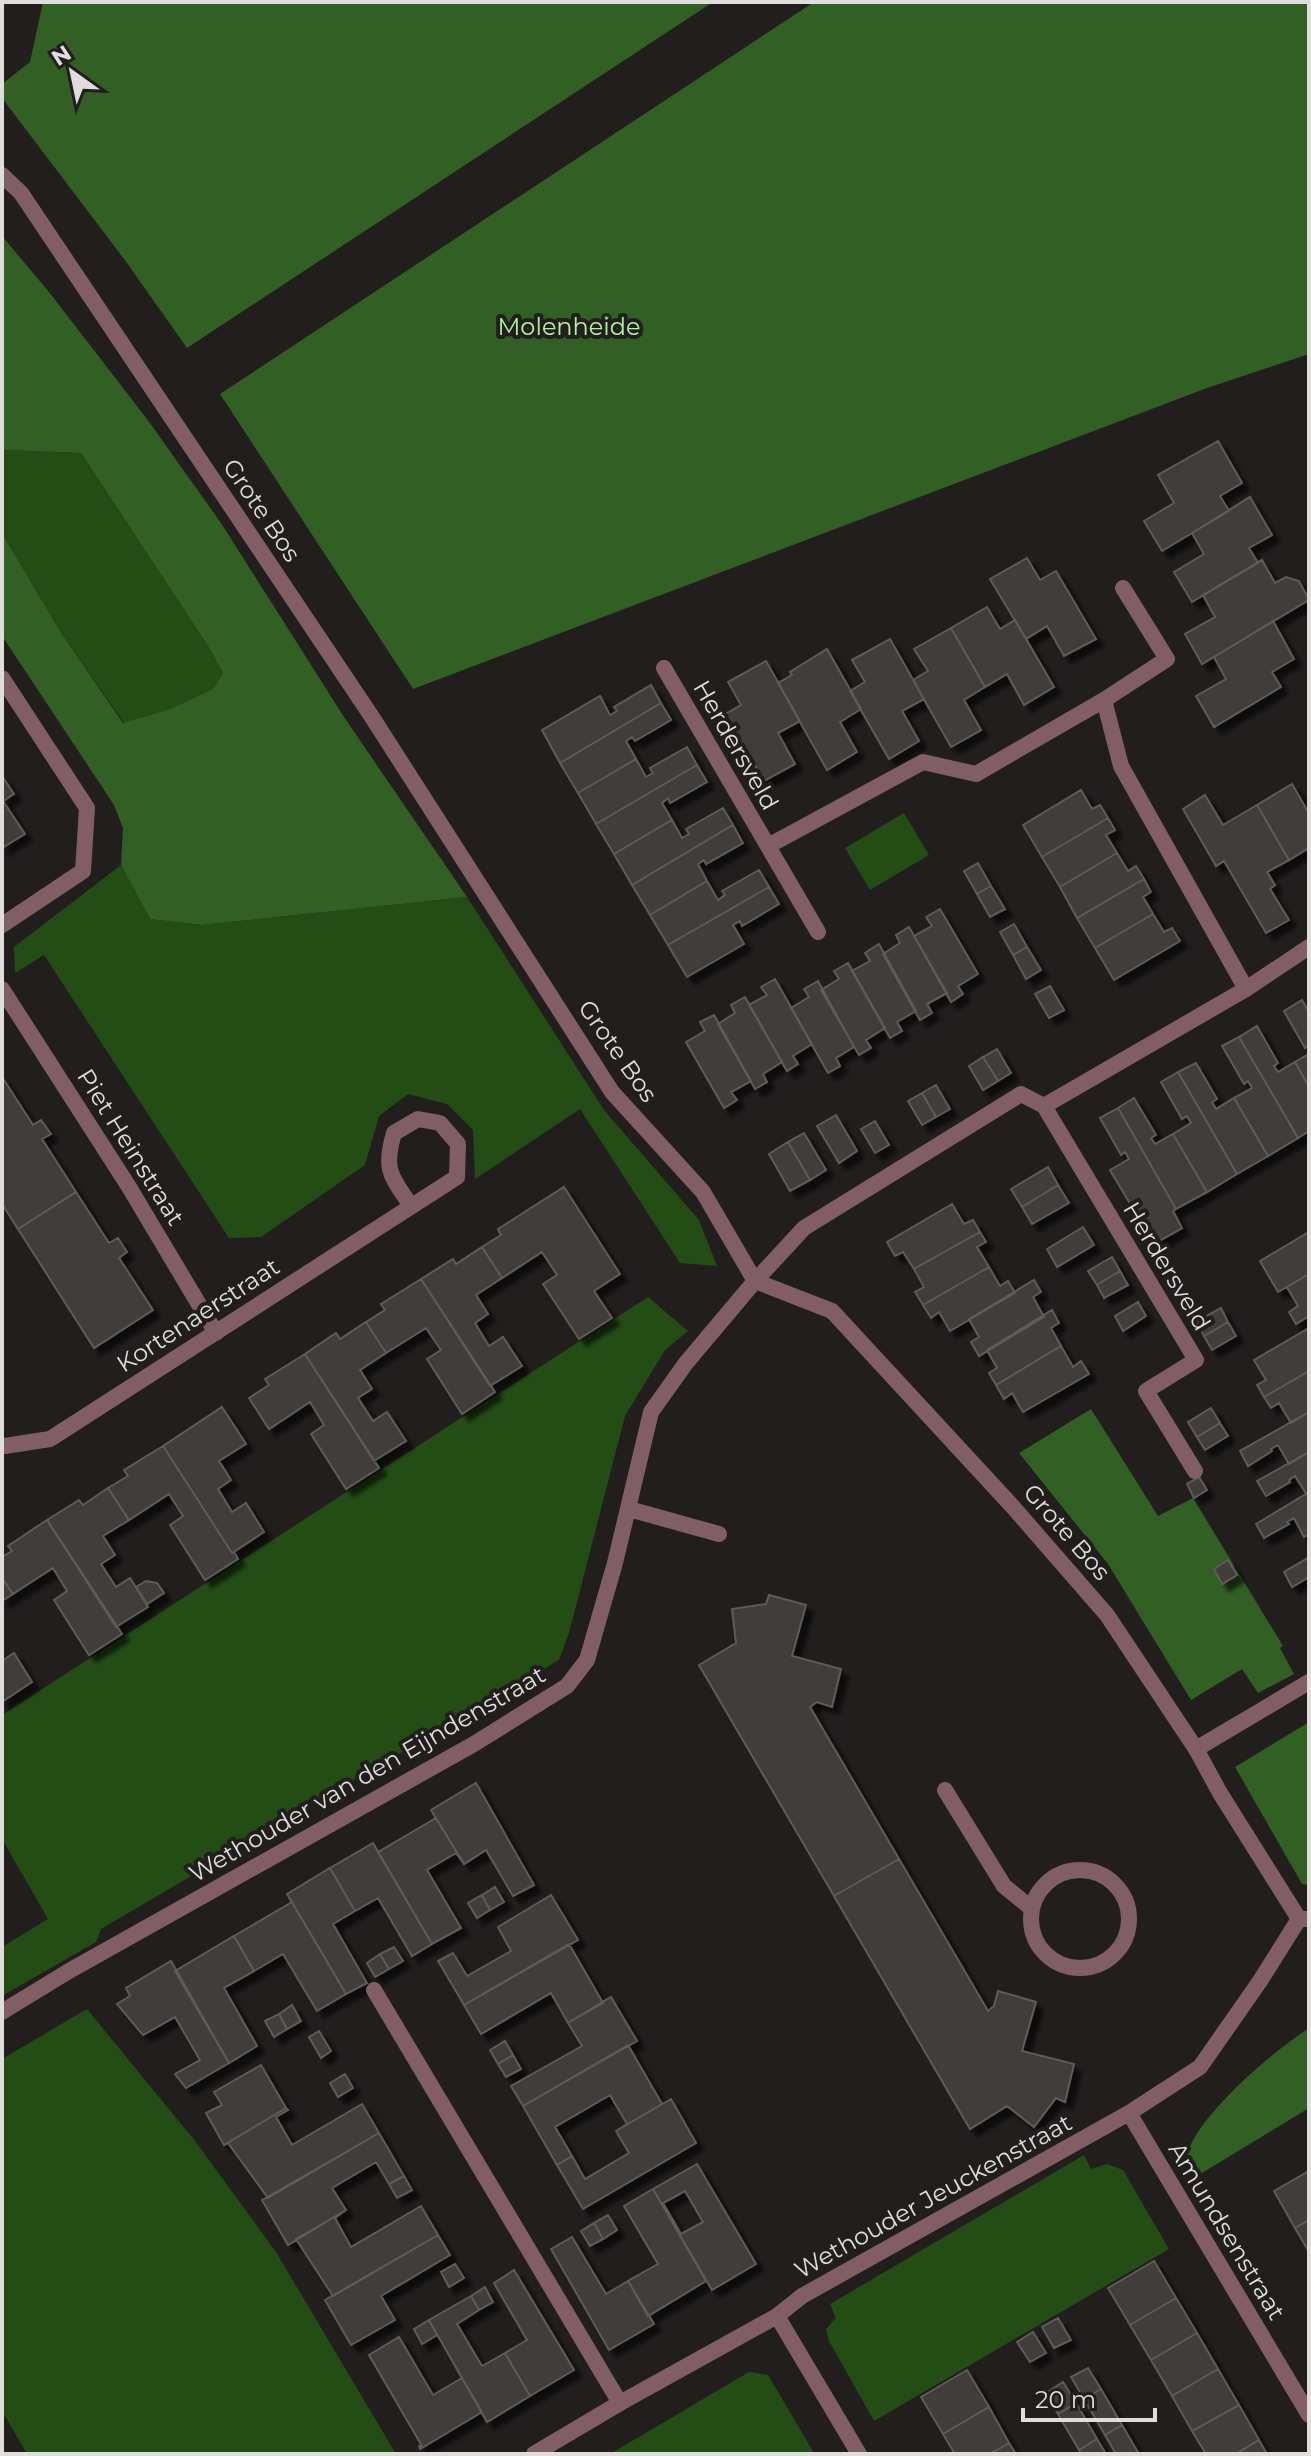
<svg xmlns="http://www.w3.org/2000/svg" width="1311" height="2456" viewBox="0 0 1311 2456" font-family="Montserrat,sans-serif">
	<defs>
		<filter id="shadow"><feDropShadow dx="7" dy="7" stdDeviation="2" flood-color="#0009"/></filter>
	</defs>
	<rect width="100%" height="100%" fill="#211e1d"/>
	<!-- green -->
	<path fill="#244d16" d="M2,450L81,453L208,646L223,673L213,689L170,709L124,723L60,631L2,533Z
		M904,813L929,855L870,890L845,848Z
		M121,865L150,919L201,925L467,897L604,1110L699,1220L717,1266L680,1263L580,1109L475,1179L473,1130L447,1104L408,1094L379,1116L365,1165L261,1237L229,1238L44,955L15,973L14,947Z
		M648,1297L688,1331L665,1350L625,1416L569,1633L559,1660L101,1929L96,1942L2,1996V1947L48,1919L2,1839V1715Z
		M87,2009L195,2141L276,2252L396,2454H27L2,2411V2059Z
		M1084,2155L1091,2169L1107,2164L1123,2170L1169,2249L874,2421L829,2341L826,2329L836,2318L830,2304Z
		M749,2372L768,2375L814,2453L610,2454Z"/>
	<!-- forest -->
	<path fill="#325f23" d="M43,2H713L187,348L127,263L2,98V84L30,62Z
		M814,2H1309V354L1207,388L413,689L220,394Z
		M2,236L49,292L147,419L221,523L344,717L467,897L201,925L150,919L121,865L123,828L114,805L2,636V533L60,631L123,723L170,709L213,689L223,673L208,646L81,453L2,450Z
		M1091,1409L1158,1516L1193,1498L1283,1646L1280,1648L1294,1674L1258,1693L1242,1669L1191,1700L1108,1564L1019,1453Z
		M1309,1722V1885L1302,1884L1235,1767Z
		M1309,2028V2108L1184,2184C1184,2176 1183,2167 1185,2159C1197,2115 1271,2053 1309,2028Z"/>
	<!-- building -->
	<path fill="#3f3c3a" stroke="#5f5b59" stroke-width="2" fill-rule="evenodd" filter="url(#shadow)" d="M1218,441L1242,483L1220,496L1229,511L1162,551L1144,521L1174,503L1158,475Z
		M1250,497L1272,535L1249,548L1258,563L1192,602L1174,572L1204,554L1192,533Z
		M1027,558L1040,580L1056,571L1096,639L1064,656L1047,626L1026,639L990,579Z
		M1262,560L1275,583L1286,577L1299,581L1309,600L1202,664L1185,634L1215,617L1203,595Z
		M987,607L1000,629L1015,620L1054,687L1024,705L1007,674L985,687L951,628Z
		M1273,621L1294,659L1272,672L1281,687L1214,727L1196,696L1226,679L1214,657Z
		M951,628L985,687L964,700L981,730L951,747L913,680L928,671L914,649Z
		M890,639L924,699L902,711L919,741L889,759L850,691L865,682L852,660Z
		M827,649L861,709L840,722L857,752L827,770L778,683L792,675L790,672Z
		M766,661L800,721L778,733L795,764L764,781L725,714L741,705L728,682Z
		M651,685L661,703L560,763L542,730L600,696L610,715L617,711L614,707Z
		M661,703L671,720L635,741L632,737L626,741L636,759L578,793L560,763Z
		M687,747L697,765L596,824L578,793L636,759L646,777L653,773L650,768Z
		M697,765L707,782L670,803L668,798L662,803L672,820L614,854L596,824Z
		M2,776L14,794L2,802Z
		M1292,784L1307,810L1309,808V848L1289,860L1257,805Z
		M1081,790L1092,809L1100,805L1108,818L1042,857L1023,825Z
		M1205,795L1223,825L1257,805L1289,860L1267,872L1275,885L1270,889L1289,920L1266,933L1224,861L1216,866L1183,809Z
		M3,801L25,834L2,848V802Z
		M723,808L733,825L632,885L614,854L672,820L682,838L689,834L686,829Z
		M1108,818L1115,830L1106,835L1117,853L1060,887L1042,857Z
		M733,825L743,843L706,864L704,860L698,864L707,881L650,915L632,885Z
		M1117,853L1128,871L1136,866L1144,879L1077,918L1060,887Z
		M978,863L991,886L977,894L964,871Z
		M759,870L769,887L668,945L650,915L707,881L718,900L725,895L722,891Z
		M1144,879L1151,892L1143,897L1153,914L1095,948L1077,918Z
		M991,886L1005,909L990,917L977,894Z
		M769,887L779,904L742,926L740,921L733,925L744,944L687,977L668,945Z
		M940,909L978,974L958,986L963,994L951,1002L914,936L932,926L926,917Z
		M1153,914L1164,932L1172,928L1180,941L1114,980L1095,948Z
		M1014,924L1027,947L1013,955L1000,932Z
		M909,927L947,993L927,1004L932,1013L920,1020L883,954L900,943L896,935Z
		M879,944L916,1011L897,1022L902,1031L890,1038L852,971L870,961L865,953Z
		M1027,947L1041,970L1026,979L1013,955Z
		M848,963L885,1028L866,1040L871,1048L859,1055L821,990L839,979L834,971Z
		M775,979L812,1044L793,1056L798,1064L787,1071L749,1005L767,995L761,987Z
		M818,981L854,1047L836,1058L840,1066L828,1073L791,1008L809,997L804,989Z
		M1050,986L1064,1010L1049,1018L1035,994Z
		M745,997L782,1062L763,1074L767,1082L755,1089L718,1024L735,1013L731,1005Z
		M1302,1000L1309,1012V1045L1305,1048L1284,1011Z
		M714,1015L751,1081L731,1092L737,1100L724,1108L686,1042L705,1031L700,1022Z
		M1257,1026L1278,1063L1274,1066L1278,1072L1295,1062L1309,1087V1131L1298,1138L1239,1037Z
		M1239,1037L1298,1138L1268,1156L1234,1098L1252,1088L1248,1081L1244,1084L1222,1046Z
		M997,1049L1011,1073L998,1081L983,1057Z
		M1309,1054V1087L1295,1062Z
		M983,1057L998,1081L983,1090L969,1066Z
		M1196,1063L1217,1099L1212,1102L1216,1109L1234,1098L1268,1156L1237,1174L1178,1072Z
		M1178,1072L1237,1174L1207,1192L1173,1134L1191,1123L1187,1116L1182,1119L1161,1082Z
		M2,1077L33,1125L41,1120L51,1134L42,1139L76,1192L18,1229L2,1204Z
		M936,1085L950,1109L936,1117L922,1093Z
		M922,1093L936,1117L922,1125L908,1101Z
		M1134,1098L1156,1135L1151,1138L1155,1144L1173,1134L1207,1192L1176,1209L1118,1108Z
		M1118,1108L1176,1209L1173,1211L1182,1228L1154,1244L1110,1170L1129,1159L1125,1152L1121,1155L1100,1118Z
		M836,1115L857,1151L839,1163L817,1126Z
		M875,1121L889,1145L875,1153L861,1129Z
		M804,1133L826,1170L810,1180L788,1142Z
		M788,1142L810,1180L790,1191L769,1154Z
		M1048,1167L1058,1185L1022,1207L1011,1189Z
		M1058,1185L1069,1203L1032,1224L1022,1207Z
		M564,1187L620,1274L594,1291L612,1318L579,1339L543,1284L557,1275L542,1252L502,1278L482,1247L501,1235L498,1229Z
		M76,1192L109,1243L118,1238L127,1252L119,1258L153,1310L94,1348L18,1229Z
		M952,1204L964,1224L973,1220L980,1232L914,1269L903,1252L895,1256L887,1242Z
		M1083,1227L1094,1245L1057,1267L1047,1249Z
		M980,1232L986,1242L977,1247L989,1267L923,1305L915,1292L924,1287L914,1269Z
		M1309,1232V1274L1278,1292L1260,1261Z
		M482,1247L502,1278L476,1295L488,1314L475,1323L489,1346L503,1337L522,1366L490,1386L421,1279L453,1259L456,1264Z
		M1112,1257L1120,1271L1097,1285L1088,1271Z
		M989,1267L1000,1286L1008,1281L1015,1293L950,1331L939,1312L931,1318L923,1305Z
		M1120,1271L1128,1285L1104,1298L1097,1285Z
		M1309,1274V1316L1296,1324L1289,1312L1298,1306L1287,1287Z
		M421,1279L495,1392L462,1414L427,1359L441,1350L426,1328L386,1353L366,1322L385,1310L381,1304Z
		M1034,1280L1041,1292L1033,1297L1044,1317L979,1356L971,1342L979,1337L969,1319Z
		M1138,1302L1146,1316L1123,1331L1115,1316Z
		M1221,1308L1228,1322L1204,1336L1196,1322Z
		M1052,1310L1059,1323L1051,1328L1061,1346L996,1385L989,1373L997,1368L987,1350Z
		M366,1322L386,1353L360,1370L372,1389L358,1398L373,1421L387,1412L406,1441L374,1461L305,1354L336,1333L340,1339Z
		M1228,1322L1236,1336L1212,1350L1204,1336Z
		M1309,1328V1371L1264,1397L1257,1385L1266,1380L1254,1360Z
		M1061,1346L1073,1367L1081,1361L1089,1374L1023,1412L1012,1393L1004,1399L996,1385Z
		M305,1354L379,1468L346,1489L311,1434L324,1425L310,1402L269,1429L249,1398L269,1385L265,1379Z
		M1309,1371V1412L1291,1423L1279,1403L1271,1408L1264,1397Z
		M222,1407L246,1444L219,1461L231,1480L218,1489L232,1512L246,1503L264,1532L232,1553L163,1446Z
		M1211,1408L1220,1423L1197,1437L1188,1422Z
		M1309,1412V1452L1289,1464L1278,1445L1271,1449L1272,1451L1248,1466L1240,1451Z
		M1220,1423L1228,1436L1205,1450L1197,1437Z
		M163,1446L232,1553L234,1552L238,1559L205,1580L170,1525L183,1516L169,1494L129,1520L108,1488L128,1476L124,1470Z
		M1309,1452V1494L1307,1495L1295,1476L1289,1480L1290,1482L1266,1496L1257,1481Z
		M1199,1477L1207,1490L1194,1498L1187,1484Z
		M108,1488L129,1520L103,1536L115,1555L101,1564L116,1587L130,1578L148,1607L116,1627L47,1520L79,1500L83,1505Z
		M1306,1494H1309V1534L1304,1537L1294,1518L1287,1522L1289,1524L1264,1538L1256,1524Z
		M47,1520L122,1634L89,1655L54,1600L67,1591L53,1568L13,1594L2,1578V1557L12,1551L8,1546Z
		M1308,1558L1309,1577L1292,1587L1284,1572Z
		M1228,1560L1237,1575L1222,1584L1214,1569Z
		M2,1578L13,1594L2,1601Z
		M146,1581L157,1583L164,1593L147,1604L136,1587Z
		M769,1595L806,1605L792,1656L841,1669L832,1707L817,1702L810,1707L899,1859L834,1896L699,1665L736,1643L732,1609L766,1604Z
		M14,1653L32,1682L2,1702V1661Z
		M476,1783L534,1885L513,1896L486,1850L464,1864L431,1810Z
		M436,1818L464,1864L456,1853L427,1870L461,1928L432,1944L378,1852Z
		M373,1843L432,1944L412,1956L378,1898L355,1911L330,1868Z
		M899,1859L988,2011L994,2006L998,1991L1036,2002L1022,2051L1074,2064L1065,2102L1056,2098L1034,2127L1007,2106L970,2129L834,1896Z
		M330,1868L355,1911L333,1924L367,1983L346,1994L287,1894Z
		M495,1887L504,1902L490,1910L482,1895Z
		M482,1895L490,1910L477,1918L468,1903Z
		M551,1895L578,1940L464,2005L438,1961L453,1953L467,1976L511,1951L498,1927Z
		M292,1902L346,1994L317,2011L283,1954L254,1971L234,1936Z
		M234,1936L254,1971L224,1988L257,2046L229,2063L175,1971Z
		M569,1944L603,2003L568,2023L551,1993L481,2034L464,2005Z
		M394,1947L403,1961L389,1969L380,1954Z
		M380,1954L389,1969L375,1977L367,1963Z
		M171,1961L229,2063L186,2088L175,2074L200,2060L175,2017L143,2035L117,2004L130,1996L126,1988Z
		M611,1997L637,2041L523,2106L511,2086L582,2046L568,2023Z
		M292,2005L301,2021L287,2029L279,2014Z
		M279,2014L287,2029L274,2037L265,2021Z
		M319,2031L331,2051L321,2058L309,2037Z
		M505,2041L513,2055L498,2064L490,2050Z
		M628,2045L662,2104L616,2131L627,2124L610,2095L555,2127L572,2156L557,2165L523,2106Z
		M513,2055L521,2069L506,2077L498,2064Z
		M261,2065L286,2108L224,2145L206,2113L222,2105L214,2092Z
		M345,2074L353,2088L338,2097L330,2083Z
		M671,2099L696,2143L583,2209L557,2165L572,2156L585,2179L629,2153L616,2131Z
		M362,2104L379,2133L268,2198L228,2143L224,2145L286,2108L288,2110L276,2117L292,2145Z
		M379,2133L404,2176L389,2184L376,2162L332,2188L346,2210L288,2245L262,2200Z
		M697,2164L756,2264L712,2290L653,2189ZM685,2191L703,2222L681,2234L663,2203Z
		M1309,2171V2220L1295,2228L1274,2191Z
		M404,2176L412,2190L397,2198L389,2184Z
		M653,2189L706,2281L648,2316L628,2281L658,2264L624,2206Z
		M421,2206L438,2235L333,2296L296,2239L346,2210L335,2218L351,2247Z
		M608,2215L617,2230L603,2239L594,2223Z
		M1309,2220V2252L1295,2228Z
		M594,2223L603,2239L590,2246L581,2231Z
		M438,2235L450,2255L381,2296L395,2320L351,2345L325,2300Z
		M572,2237L606,2294L628,2281L654,2324L609,2350L551,2249Z
		M1154,2261L1176,2298L1130,2325L1108,2288Z
		M455,2264L464,2278L449,2287L441,2272Z
		M514,2270L574,2370L530,2396L505,2353L527,2340L494,2283Z
		M485,2287L493,2302L479,2310L471,2296Z
		M471,2296L479,2310L457,2324L482,2366L505,2353L530,2396L487,2422L429,2320Z
		M1176,2298L1197,2333L1151,2360L1130,2325Z
		M1058,2318L1071,2340L1054,2348L1042,2327Z
		M429,2320L437,2335L422,2344L414,2329Z
		M1033,2332L1046,2353L1030,2362L1017,2342Z
		M1197,2333L1218,2369L1172,2396L1151,2360Z
		M399,2337L433,2395L462,2378L482,2412L420,2449L419,2446H422L369,2355Z
		M1088,2368L1101,2389L1084,2399L1071,2377Z
		M1218,2369L1239,2405L1192,2431L1172,2396Z
		M967,2370L989,2407L943,2434L921,2397Z
		M1063,2382L1076,2403L1058,2414L1046,2393Z
		M1101,2389L1122,2425L1105,2435L1084,2399Z
		M1076,2403L1097,2439L1079,2450L1058,2414Z
		M1239,2405L1259,2440L1236,2454H1206L1192,2431Z
		M989,2407L1009,2443L990,2454H955L943,2434Z
		M1122,2425L1139,2454H1116L1105,2435Z
		M1097,2439L1106,2454H1082L1079,2450Z
		M1259,2440L1267,2454H1236Z
		M1009,2443L1016,2454H990Z"/>
	<g fill="none" stroke-linecap="round" stroke-linejoin="round">
		<!-- service -->
		<path stroke="#815e63" stroke-width="16" d="M629,1509L719,1534
			M945,1790L1004,1886L1031,1908
			M1031 1919a49 49 0 1 1 98 0a49 49 0 1 1-98 0Z
			M374,1990L620,2403"/>
		<!-- minor -->
		<path stroke="#815e63" stroke-width="16" d="M664,668L818,932
			M2,678L87,808L83,871L2,925
			M1104,700L1121,766L1246,989
			M768,846L923,762L976,774L1104,700L1167,659L1123,588
			M2,989L129,1187L216,1333
			M1044,1106L1246,989L1309,947
			M5,1446L50,1439L457,1177L458,1144L440,1123L418,1119L394,1133C383,1170 391,1176 411,1206
			M1196,1749L1309,1682
			M2,2012L69,1971L474,1744L567,1686L587,1660L615,1563L651,1412L686,1363L755,1281L804,1228L1021,1094L1044,1106L1196,1360L1146,1391L1195,1471
			M1129,2113L1309,2415
			M777,2316L859,2454
			M534,2454L620,2403L777,2316L802,2296L1129,2113L1200,2067L1260,1981L1299,1919"/>
		<!-- tertiary -->
		<path stroke="#815e63" stroke-width="16" d="M2,175L21,193L372,717L612,1092L703,1192L755,1281L832,1311L1013,1507L1107,1615L1196,1749L1220,1793L1299,1919H1309"/>
	</g>
	<g text-anchor="middle" dominant-baseline="central" stroke-width="8" stroke-linejoin="round" paint-order="stroke">
		<!-- park labels -->
		<g font-size="24" fill="#b0f39c" stroke="#211e1d">
			<text x="569" y="326">Molenheide</text>
		</g>
		<!-- street labels -->
		<g font-size="24" fill="#e0dedd" stroke="#211e1d">
			<text transform="translate(262 510) rotate(56)">Grote Bos</text>
			<text transform="translate(736 745) rotate(60)">Herdersveld</text>
			<text transform="translate(618 1051) rotate(55)">Grote Bos</text>
			<text transform="translate(131 1147) rotate(58)">Piet Heinstraat</text>
			<text transform="translate(1167 1266) rotate(59)">Herdersveld</text>
			<text transform="translate(198 1315) rotate(-33)">Kortenaerstraat</text>
			<text transform="translate(1067 1532) rotate(49)">Grote Bos</text>
			<text transform="translate(367 1774) rotate(-30)">Wethouder van den Eijndenstraat</text>
			<text transform="translate(933 2196) rotate(-29)">Wethouder Jeuckenstraat</text>
			<text transform="translate(1227 2231) rotate(59)">Amundsenstraat</text>
		</g>
	</g>
	<!-- border -->
	<rect width="1311" height="2456" fill="none" stroke="#e0dedd" stroke-width="8"/>
	<!-- north arrow -->
	<g transform="translate(72 72) rotate(327)" stroke="#211e1d" stroke-width="6" paint-order="stroke">
	<path d="M0-6L14 30L0 20L-14 30Z" fill="#e0dedd"/>
	<text y="-12" font-size="22" font-weight="bold" text-anchor="middle" fill="#e0dedd">N</text>
	</g>
	<!-- scale -->
	<path d="M1023 2408v12h132v-12" fill="none" stroke="#e0dedd" stroke-width="4"/>
	<text x="1035" y="2408" font-size="24" fill="#e0dedd" stroke="#211e1d" stroke-width="6" paint-order="stroke">20 m</text>
</svg>
